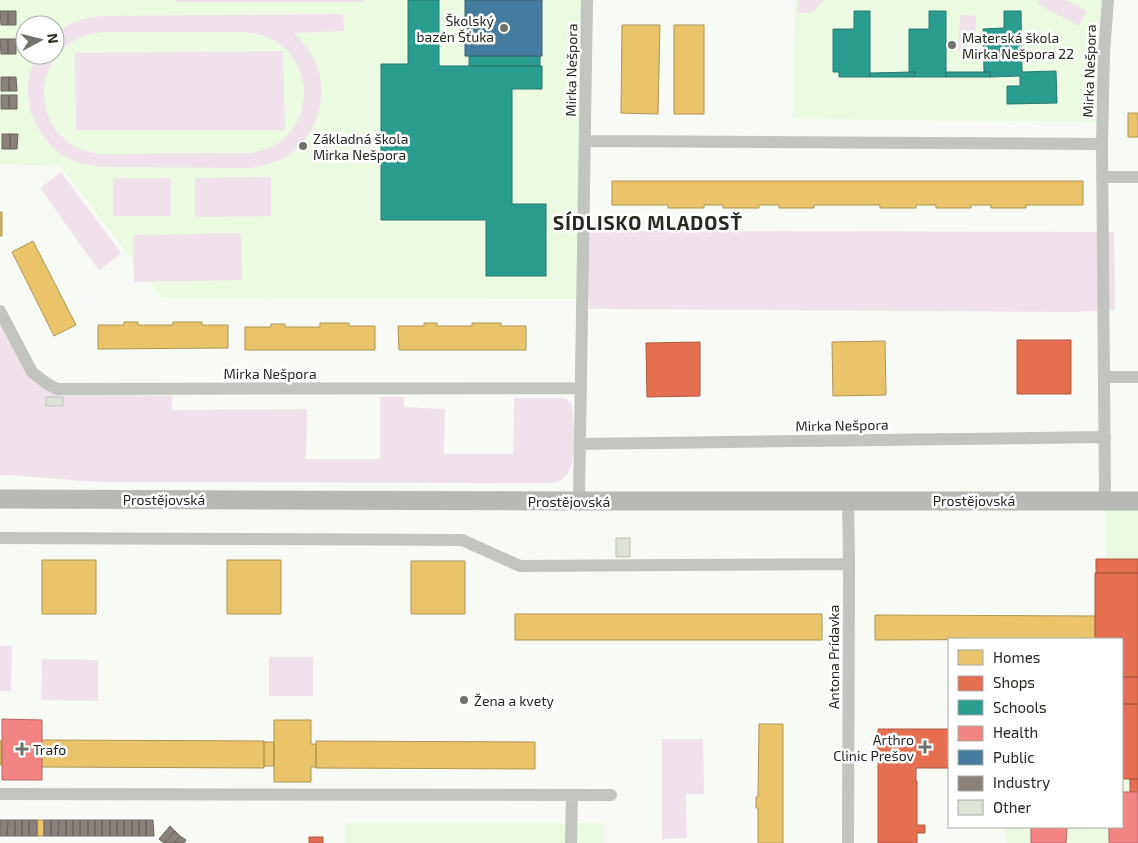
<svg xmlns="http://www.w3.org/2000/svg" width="1138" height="843" viewBox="0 0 1138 843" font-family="'Exo 2',sans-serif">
	<rect width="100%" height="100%" fill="#f8fbf5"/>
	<!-- built -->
	<path fill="#ecf9e3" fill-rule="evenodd" d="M0,0H176V2H364V0H588L587,231L589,299L162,298L60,166L0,164ZM25,25H55V55H25Z
		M795,0H1110L1108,122L793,119Z
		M1105,501H1138V843H1007L1005,827H1122V639H1107Z
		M345,823H604V843H345Z"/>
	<!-- green -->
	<path fill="#efe2eb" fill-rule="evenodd" d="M176,0H364V2H176Z
		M799,0H824L812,13H798Z
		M1040,0H1066L1087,11L1079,26L1037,4Z
		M343,14L344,31L294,33C301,41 308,48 313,57C333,94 316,145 277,161C267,165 257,167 247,168L100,167C88,165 76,163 66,157C41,142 26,113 28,85C29,74 33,64 37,55H55V34C71,21 88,16 109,16ZM103,32H245C258,34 271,37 281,45C313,69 311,122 277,144C269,149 261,151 252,153L99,154C85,151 72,147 61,136C33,108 41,56 77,39C86,35 94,33 103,32Z
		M960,15L976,16L975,39H968V51H958Z
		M283,51L285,130H76L75,53Z
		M61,172L121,253L99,271L40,188Z
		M271,177V216L195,217V178Z
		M113,178H171V216H113Z
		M587,231L1114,232L1115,310L1075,312L589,309Z
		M241,233L242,280L134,282L133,235Z
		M0,312L27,369L63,393L172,396V410L307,409L306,459H380V397H404V407L445,409L444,454H513L514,398H565L570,402L573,408C573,427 581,474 557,482C554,483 549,483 545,483L105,482C70,481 35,476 0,475Z
		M0,646H12L11,691H0Z
		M269,657H313V696H269Z
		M42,659L98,660V701L41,700Z
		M662,739H703L704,794H686L687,838L662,839Z"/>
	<!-- homes -->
	<path fill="#e9c46a" stroke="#ae9654" d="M622,25H660L658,114L621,113Z
		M674,25H704V114H674Z
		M1128,113H1138V137H1128Z
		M612,181H1083V205H1026V208H991V205H971V208H936V205H916V208H880V205H814V208H779V205H759V208H723V205H704V208H668V205H612Z
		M0,212H2V236H0Z
		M33,241L76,325L54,336L12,252Z
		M124,322H138V325H173V322H202V325H228V348L98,349V325H124Z
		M320,323H349V326H375V350H245V327H271V324H285V327H320Z
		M424,323H437V326H472V323H501V326H526V350H399L398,326H424Z
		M885,341L886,395L833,396L832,342Z
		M42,560H96V614H42Z
		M227,560H281V614H227Z
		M411,561H465V614H411Z
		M515,614H822V640H515Z
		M875,615L1095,616V639L875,640Z
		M274,720H311V744H316V767H311V782H274Z
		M759,724H783V843H758V808H756V797H758Z
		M42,740L264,741V768L42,767Z
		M0,741H2V765H0Z
		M316,741L535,742V769L316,768Z
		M264,742H274V766H264Z
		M37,820H44V836H37Z"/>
	<!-- shops -->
	<path fill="#e76f51" stroke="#ac5a42" d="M1017,340H1071V394H1017Z
		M700,342V396L647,397L646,343Z
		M1096,559H1138V573H1096Z
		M1095,573H1138V677H1122V639H1095Z
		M1122,677H1138V704H1122Z
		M1122,704H1138V779H1122Z
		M878,729H949V768H916V781H917V825H925V833H917V843H878Z
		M1130,779H1138V792H1130Z
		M309,837H323V843H309Z"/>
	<!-- schools -->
	<path fill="#2a9d8f" stroke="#287a6e" d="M408,0H439V66H542V89H512V204H546V276H486V220H381V64H408Z
		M854,11H870V77H839V72H833V29H854Z
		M929,11H946V77H914L915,72H909V29H929Z
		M1004,11H1021L1022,72L1056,71L1057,103L1007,104V86H1020V76L990,77V72H984L983,29L1004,28Z
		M469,56H540V66H469Z
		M915,72L914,77H870V73Z
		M946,72H990V77H946Z"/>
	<!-- health -->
	<path fill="#f28482" stroke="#b46965" d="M2,719L42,720V780H2Z
		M1122,792H1138V843H1109V827H1122Z
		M1031,827H1067L1066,843H1031Z"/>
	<!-- public -->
	<path fill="#457b9d" stroke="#3b6378" d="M465,0H542V56H465Z"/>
	<!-- industry -->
	<path fill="#8a817c" stroke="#6b6760" d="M0,11H8V25H1Z
		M8,11H16V25H8Z
		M0,39H8V54H1Z
		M8,39H16V54H8Z
		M1,77H9V91H1Z
		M9,77H16L17,91H9Z
		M1,95H9V109H1Z
		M9,95H17V109H9Z
		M2,134H10V149H2Z
		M10,134H18L17,149H10Z
		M0,820H8L7,836H0Z
		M8,820H15V836H7Z
		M15,820H22V836H15Z
		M22,820H29V836H22Z
		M29,820H37V836H29Z
		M44,820H51V836H44Z
		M51,820H59L58,836H51Z
		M59,820H66V836H58Z
		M66,820H73V836H66Z
		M73,820H80V836H73Z
		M80,820H88V836H80Z
		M88,820H95V836H88Z
		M95,820H102V836H95Z
		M102,820H110V836H102Z
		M110,820H117V836H110Z
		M117,820H124V836H117Z
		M124,820H132V836H124Z
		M132,820H139V836H132Z
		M139,820H146V836H139Z
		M146,820H153L154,836H146Z
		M170,826L175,831L164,843L159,839Z
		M175,831L180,836L174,843H165Z
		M180,836L186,840L184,843H174Z"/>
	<!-- building -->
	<path fill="#dee3da" stroke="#bcc1b8" d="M46,397H63V406H46Z
		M616,538H630V557H616Z"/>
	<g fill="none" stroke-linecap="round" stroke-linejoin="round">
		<!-- street -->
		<path stroke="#c2c5bf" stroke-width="12" d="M585,141L1102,144L1105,501
			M1102,144L1104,53L1108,0
			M1102,177H1138
			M0,311L32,372L46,383L57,389L581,388
			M1104,377H1138
			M580,444L1105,437
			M848,500L849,564L848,843
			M579,501L587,0
			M0,538L462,540L520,566L849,564
			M0,794L611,795
			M571,843L572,795"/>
		<!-- secondary -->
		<path stroke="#b7bab4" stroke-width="19" d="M0,499L579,501H1138"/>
	</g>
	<!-- markers -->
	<g fill="#6e736b" stroke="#fff" stroke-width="2">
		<circle cx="504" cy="28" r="5"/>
		<circle cx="952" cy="45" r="5"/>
		<circle cx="303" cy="146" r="5"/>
		<circle cx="464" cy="700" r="5"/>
		<path d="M922.5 739.5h5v5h5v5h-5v5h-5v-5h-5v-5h5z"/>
		<path d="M19.5 741.5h5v5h5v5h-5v5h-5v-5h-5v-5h5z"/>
	</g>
	<g text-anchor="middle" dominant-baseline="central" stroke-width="5" stroke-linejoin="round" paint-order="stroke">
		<!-- poi labels -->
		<g font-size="14" fill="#242a20" stroke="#fff" text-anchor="start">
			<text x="494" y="20" text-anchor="end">Školský<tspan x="494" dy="16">bazén Šťuka</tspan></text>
			<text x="962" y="37">Materská škola<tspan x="962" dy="16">Mirka Nešpora 22</tspan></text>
			<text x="313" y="138">Základná škola<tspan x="313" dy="16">Mirka Nešpora</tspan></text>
			<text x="474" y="700">Žena a kvety</text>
			<text x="914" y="739" text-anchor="end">Arthro<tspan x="914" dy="16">Clinic Prešov</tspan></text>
			<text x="33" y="749">Trafo</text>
		</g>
		<!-- street labels -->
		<g font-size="14" fill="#242a20" stroke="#fff">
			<text transform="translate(571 70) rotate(-89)">Mirka Nešpora</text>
			<text transform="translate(1089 71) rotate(-88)">Mirka Nešpora</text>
			<text x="270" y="373">Mirka Nešpora</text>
			<text transform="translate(842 425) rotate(-1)">Mirka Nešpora</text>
			<text x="164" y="499">Prostějovská</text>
			<text x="974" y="500">Prostějovská</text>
			<text x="569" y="501">Prostějovská</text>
			<text transform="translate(833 657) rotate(-90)">Antona Prídavka</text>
		</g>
		<!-- district labels -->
		<g font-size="19" font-weight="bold" letter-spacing="1" fill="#242a20" stroke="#fff">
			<text x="648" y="222">SÍDLISKO MLADOSŤ</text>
		</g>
	</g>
	<!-- legend -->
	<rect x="948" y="638" width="175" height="190" fill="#ffffff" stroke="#a7aaa6"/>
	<rect x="958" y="650" width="25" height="15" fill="#e9c46a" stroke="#a7aaa6"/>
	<text x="993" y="663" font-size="15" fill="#242a20">Homes</text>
	<rect x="958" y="676" width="25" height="15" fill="#e76f51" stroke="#a7aaa6"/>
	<text x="993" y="688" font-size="15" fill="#242a20">Shops</text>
	<rect x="958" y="700" width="25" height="15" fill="#2a9d8f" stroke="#a7aaa6"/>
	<text x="993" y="713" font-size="15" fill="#242a20">Schools</text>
	<rect x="958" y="726" width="25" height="15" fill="#f28482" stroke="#a7aaa6"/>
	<text x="993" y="738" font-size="15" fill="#242a20">Health</text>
	<rect x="958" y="750" width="25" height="15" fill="#457b9d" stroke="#a7aaa6"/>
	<text x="993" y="763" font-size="15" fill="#242a20">Public</text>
	<rect x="958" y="776" width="25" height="15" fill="#8a817c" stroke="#a7aaa6"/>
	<text x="993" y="788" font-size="15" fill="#242a20">Industry</text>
	<rect x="958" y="800" width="25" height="15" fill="#dee3da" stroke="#a7aaa6"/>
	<text x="993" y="813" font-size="15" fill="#242a20">Other</text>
	<!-- north arrow -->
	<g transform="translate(40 40) rotate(83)"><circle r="24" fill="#ffffff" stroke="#a7aaa6"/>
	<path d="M0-4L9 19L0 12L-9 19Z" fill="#6e736b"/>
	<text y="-8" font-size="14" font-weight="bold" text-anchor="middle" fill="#242a20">N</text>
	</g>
</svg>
